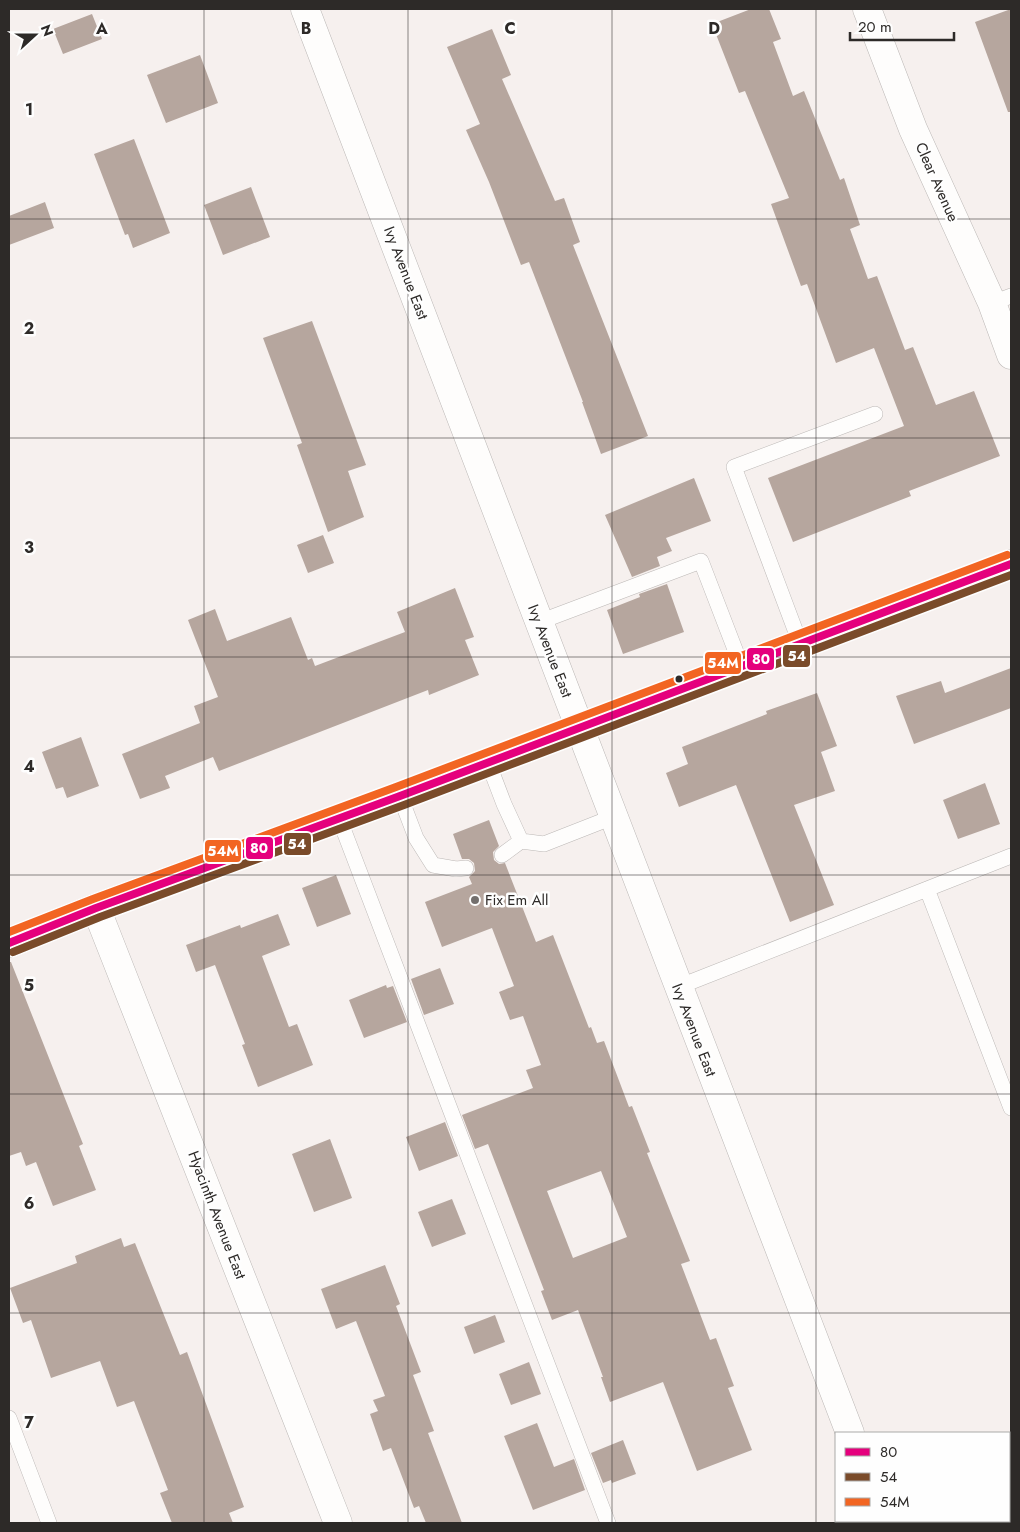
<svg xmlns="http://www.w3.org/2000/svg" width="1020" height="1532" viewBox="0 0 1020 1532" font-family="Jost,sans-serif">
	<rect width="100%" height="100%" fill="#f6f0ee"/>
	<!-- building -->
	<path fill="#b6a69e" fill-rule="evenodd" d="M751,9H769L781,39L773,42L793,96L804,91L840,180L844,178L860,225L850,229L868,279L877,276L905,350L913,347L936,405L974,391L1000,456L909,491L911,496L793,542L768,478L904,426L874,348L836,363L807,284L801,286L771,204L789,198L745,91L739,93L712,24Z
		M1011,9V112H1008L975,22Z
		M92,14L102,39L63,54L53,29Z
		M492,29L511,75L502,79L555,201L564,198L580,242L573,245L648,436L601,454L582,402H583L529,262L521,265L489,182L466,130L480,124L447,47Z
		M200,55L218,103L166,123L147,75Z
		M134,139L170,233L133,248L128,234L125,235L94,154Z
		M251,187L270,237L223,255L204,205Z
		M45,202L54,228L9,245V216Z
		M312,321L366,465L348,471L364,517L328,532L297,445L302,443L263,338Z
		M694,478L711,521L666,538L672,551L657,557L660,566L632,577L605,515Z
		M323,535L334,563L308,573L297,545Z
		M667,584L684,632L623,654L607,610L640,597L639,594Z
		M455,588L474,637L465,640L479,675L429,695L428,690L219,771L213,757L165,776L170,788L140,799L122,754L200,723L194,706L218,697L188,620L215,609L227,641L291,617L308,660L312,658L315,666L405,632L397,612Z
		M1011,668V708L914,744L896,696L941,681L945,693Z
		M817,693L837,746L821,752L835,791L794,805L834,905L790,922L736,785L679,807L666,773L688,764L682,747L767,714L766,711Z
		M81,737L99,786L67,798L63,787L56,789L42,752Z
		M985,783L1000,824L958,839L943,800Z
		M489,820L499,846L493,852L494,860L499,864L505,863L536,942L553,935L589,1028L591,1027L597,1043L604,1041L629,1107L632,1106L650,1152L647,1153L690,1261L681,1264L710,1340L716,1338L734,1386L728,1388L752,1450L697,1471L663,1382L610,1402L601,1377H603L578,1310L552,1320L541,1291L544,1290L488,1144L475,1149L462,1115L533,1088L526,1070L541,1065L523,1016L510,1020L499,992L514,986L492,928L442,947L425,902L472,884L469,877L475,871L474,863L469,859H462L453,834ZM601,1171L627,1237L573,1258L547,1191Z
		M336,875L351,914L317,927L302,888Z
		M278,914L290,945L262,956L289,1027L297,1024L313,1065L258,1087L242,1045L245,1044L215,965L196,972L186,945L240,925L241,928Z
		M9,962H11L83,1144L79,1146L96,1190L53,1206L36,1162L26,1166L21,1152L9,1156Z
		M440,968L454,1004L424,1015L411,979Z
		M386,985L387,988L393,986L407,1022L364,1038L349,1000Z
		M445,1122L458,1156L419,1171L406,1137Z
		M330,1139L352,1198L314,1212L292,1154Z
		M452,1199L466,1234L432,1247L418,1212Z
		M121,1238L124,1247L135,1243L180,1355L187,1352L244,1507L229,1513L233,1523H172L160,1493L168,1490L134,1401L117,1407L100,1361L51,1378L31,1320L23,1323L10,1288L77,1263L75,1256Z
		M385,1265L400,1304L396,1306L421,1372L413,1375L434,1431L428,1433L462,1523H426L419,1506L414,1508L391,1448L383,1451L370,1414L378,1411L373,1400L385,1396L356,1321L336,1329L321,1289Z
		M495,1315L505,1342L474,1354L464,1327Z
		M529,1362L541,1394L511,1405L499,1374Z
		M537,1423L554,1467L574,1459L585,1490L533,1510L504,1436Z
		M623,1440L636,1474L612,1483L611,1480L603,1483L591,1453Z"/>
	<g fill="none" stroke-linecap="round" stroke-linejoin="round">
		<defs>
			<path id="lane" d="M992,303L1011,296
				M539,622L701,561L741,665
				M800,643L734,467L875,414
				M488,762L504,804L521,841L544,844L613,817
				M400,796L416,838L433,865L456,869L466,868
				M339,818L608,1523
				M502,855L521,841
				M927,889L1011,1108
				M678,987L1011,856
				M9,1418L49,1523"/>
			<path id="street" d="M305,9L579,726
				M867,9L913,129L992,303L1011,355
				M96,908L338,1523"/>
			<path id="secondary" d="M579,726L850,1433
				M9,943L96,908L400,796L1011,564
				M883,1521L884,1523"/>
		</defs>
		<!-- lane casing -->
		<use href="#lane" stroke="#bcb8b6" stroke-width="16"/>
		<!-- street casing -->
		<use href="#street" stroke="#bcb8b6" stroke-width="29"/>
		<!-- secondary casing -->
		<use href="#secondary" stroke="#bcb8b6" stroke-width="29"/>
		<!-- lane -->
		<use href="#lane" stroke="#fefdfc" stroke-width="15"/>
		<!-- street -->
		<use href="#street" stroke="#fefdfc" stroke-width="28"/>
		<!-- secondary -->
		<use href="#secondary" stroke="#fefdfc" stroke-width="28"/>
		<defs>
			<path id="bus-1" d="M9,943L96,908L400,796L1011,564"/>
			<path id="bus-2" d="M13,952L100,917L404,805L1011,575"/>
			<path id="bus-3" d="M9,932L93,899L396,787L1007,555"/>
		</defs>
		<!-- bus-1 casing -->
		<use href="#bus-1" stroke="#fefefe" stroke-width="11"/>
		<!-- bus-2 casing -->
		<use href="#bus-2" stroke="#fefefe" stroke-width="11"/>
		<!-- bus-3 casing -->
		<use href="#bus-3" stroke="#fefefe" stroke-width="11"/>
		<!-- bus-1 -->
		<use href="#bus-1" stroke="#e5007d" stroke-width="8"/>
		<!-- bus-2 -->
		<use href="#bus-2" stroke="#7a4b2a" stroke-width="8"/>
		<!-- bus-3 -->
		<use href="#bus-3" stroke="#f26522" stroke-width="8"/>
	</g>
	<!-- grid -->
	<path fill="none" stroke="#2d2a28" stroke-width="1" stroke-opacity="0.55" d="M204,9V1523M408,9V1523M612,9V1523M816,9V1523M9,219H1011M9,438H1011M9,657H1011M9,875H1011M9,1094H1011M9,1313H1011"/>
	<!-- markers -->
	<circle fill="#2d2a28" stroke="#fefefe" stroke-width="2" cx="679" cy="679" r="4.5"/>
	<circle fill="#736f6d" stroke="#fefefe" stroke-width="2" cx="475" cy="900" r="5"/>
	<g text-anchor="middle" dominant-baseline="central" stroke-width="5" stroke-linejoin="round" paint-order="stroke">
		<!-- street labels -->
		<g font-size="15" fill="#2d2a28" stroke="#fefefe">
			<text transform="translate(937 182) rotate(66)">Clear Avenue</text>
			<text transform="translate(406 273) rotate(69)">Ivy Avenue East</text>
			<text transform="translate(550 651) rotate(69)">Ivy Avenue East</text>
			<text transform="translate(694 1030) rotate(69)">Ivy Avenue East</text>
			<text transform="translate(217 1215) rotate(69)">Hyacinth Avenue East</text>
		</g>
		<!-- poi labels -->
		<g font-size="15" fill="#2d2a28" stroke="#fefefe" text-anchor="start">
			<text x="485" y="900">Fix Em All</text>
		</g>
	</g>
	<g font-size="16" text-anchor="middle" font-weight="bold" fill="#2d2a28" stroke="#fefefe" stroke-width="5" stroke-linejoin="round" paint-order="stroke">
		<text x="102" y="34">A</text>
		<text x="306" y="34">B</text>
		<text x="510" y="34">C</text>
		<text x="714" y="34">D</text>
		<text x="29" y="115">1</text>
		<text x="29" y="334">2</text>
		<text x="29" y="553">3</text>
		<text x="29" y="772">4</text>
		<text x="29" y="991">5</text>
		<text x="29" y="1209">6</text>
		<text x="29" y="1428">7</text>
	</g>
	<g stroke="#fefefe" stroke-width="2">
		<rect x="782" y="644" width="29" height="24" rx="5" fill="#7a4b2a"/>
		<rect x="746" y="647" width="29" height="24" rx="5" fill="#e5007d"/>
		<rect x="704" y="651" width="38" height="24" rx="5" fill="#f26522"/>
		<rect x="283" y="832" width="29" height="24" rx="5" fill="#7a4b2a"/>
		<rect x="245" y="836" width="29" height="24" rx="5" fill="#e5007d"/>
		<rect x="204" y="839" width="38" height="24" rx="5" fill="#f26522"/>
	</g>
	<g font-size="14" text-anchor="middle" font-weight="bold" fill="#fff">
		<text x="797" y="661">54</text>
		<text x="761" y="664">80</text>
		<text x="723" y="668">54M</text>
		<text x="297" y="849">54</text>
		<text x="259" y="853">80</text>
		<text x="223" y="856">54M</text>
	</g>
	<!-- border -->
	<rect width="1020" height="1532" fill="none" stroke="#2d2a28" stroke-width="20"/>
	<!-- legend -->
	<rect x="835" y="1432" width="175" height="90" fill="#fefefe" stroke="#aaa9a8"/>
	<rect x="845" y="1448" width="25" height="8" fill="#e5007d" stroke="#aaa9a8"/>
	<text x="880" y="1457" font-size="15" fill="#2d2a28">80</text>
	<rect x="845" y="1473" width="25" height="8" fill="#7a4b2a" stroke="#aaa9a8"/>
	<text x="880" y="1482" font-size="15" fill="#2d2a28">54</text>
	<rect x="845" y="1498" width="25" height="8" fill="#f26522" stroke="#aaa9a8"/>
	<text x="880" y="1507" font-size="15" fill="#2d2a28">54M</text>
	<!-- north arrow -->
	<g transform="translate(35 35) rotate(69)" stroke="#fefefe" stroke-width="4" paint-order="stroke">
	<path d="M0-4L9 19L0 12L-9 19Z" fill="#2d2a28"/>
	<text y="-8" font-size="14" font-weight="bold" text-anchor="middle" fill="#2d2a28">N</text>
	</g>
	<!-- scale -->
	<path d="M850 32v8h104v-8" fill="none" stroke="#2d2a28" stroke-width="2.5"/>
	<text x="858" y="32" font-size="15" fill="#2d2a28" stroke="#fefefe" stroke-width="4" paint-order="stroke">20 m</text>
</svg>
